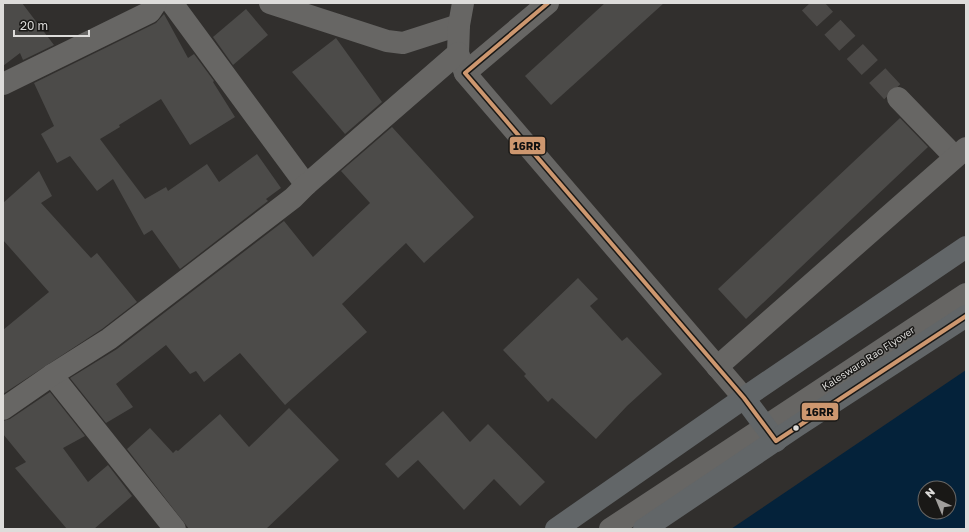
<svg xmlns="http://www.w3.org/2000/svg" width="969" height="532" font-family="'Golos Text',sans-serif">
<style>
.water{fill:#04223a;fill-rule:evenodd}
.building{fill:#4c4b49}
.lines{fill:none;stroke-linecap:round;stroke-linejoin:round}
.minor-tunnel{stroke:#4b4947;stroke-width:22;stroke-dasharray:22 11;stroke-linecap:butt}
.minor{stroke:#676664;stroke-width:22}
.major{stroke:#626668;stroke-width:22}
.bus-1-casing{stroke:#191816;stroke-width:7}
.bus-1{stroke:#cd976f;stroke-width:4}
.bus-dot{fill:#dddcda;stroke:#191816;stroke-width:1.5}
.labels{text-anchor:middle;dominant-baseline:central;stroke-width:3;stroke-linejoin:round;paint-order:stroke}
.street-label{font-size:10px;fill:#dddcda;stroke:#191816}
.line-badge{stroke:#191816;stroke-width:1.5}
.pale-badge-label{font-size:11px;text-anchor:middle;font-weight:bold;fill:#111}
</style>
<rect width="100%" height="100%" fill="#312f2d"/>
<!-- water -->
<path class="water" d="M966,370V529H731ZM925,488H949V512H925Z"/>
<!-- building -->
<g class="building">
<path d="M3,3H22L54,45L23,60L20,53L3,66Z"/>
<path d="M605,3H664L551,105L525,76Z"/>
<path d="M246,9L268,35L233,65L213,37Z"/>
<path d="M164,14L188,58L194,54L214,81L213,82L235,117L190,145L161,99L119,125L120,127L100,139L145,199L166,187L168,191L207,164L219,182L257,154L281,188L266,199L268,201L180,269L152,230L144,235L113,179L97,191L70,156L57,163L41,134L54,126L34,83L156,23Z"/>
<path d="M336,38L382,102L345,134L292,72Z"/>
<path d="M900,118L928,147L746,319L718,289Z"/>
<path d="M392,127L474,217L424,263L406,243L342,304L367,332L285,405L240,353L204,382L196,371L190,374L166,345L116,384L133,407L106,423L70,378L117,349L284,221L313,257L370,203L341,171Z"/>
<path d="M39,171L52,196L41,203L91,258L97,253L137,302L102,329L3,394V330L49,292L3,240V203Z"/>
<path d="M578,278L598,299L590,306L622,341L627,337L662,374L627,406L596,439L552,398L548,402L524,376L526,374L503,350Z"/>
<path d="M50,392L85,436L63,448L88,482L108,465L132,496L94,529H67L15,468L26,462L3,434V421L10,419Z"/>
<path d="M289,408L339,460L266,529H189L127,449L150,428L173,453L176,450L178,451L220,414L249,447Z"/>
<path d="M443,411L470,442L488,424L545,482L520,506L494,479L464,510L418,460L398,478L385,464Z"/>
</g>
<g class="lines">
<!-- minor-tunnel -->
<path class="minor-tunnel" d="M810,3L898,98"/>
<!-- minor -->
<g class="minor">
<path d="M172,3L306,185"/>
<path d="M270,3L387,41L403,43L459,25"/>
<path d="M463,3L459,25L458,53L465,73L744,398"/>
<path d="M465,73L548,3"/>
<path d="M3,84L150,12L156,3"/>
<path d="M898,98L955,157"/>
<path d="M717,367L966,148"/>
<path d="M52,375L175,529"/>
<path d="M3,409L52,375L109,339L293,198L306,185L458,53"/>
<path d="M610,529L966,294"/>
</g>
<!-- major -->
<g class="major">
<path d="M744,398L776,441"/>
<path d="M556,529L744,398L966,247"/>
<path d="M644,529L797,426L966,316"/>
</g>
<defs>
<path id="bus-1" d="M548,3L465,73L744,398L776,441L966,316"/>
</defs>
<!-- bus-1 casing -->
<use href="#bus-1" class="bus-1-casing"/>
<!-- bus-1 -->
<use href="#bus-1" class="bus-1"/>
</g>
<!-- markers -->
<circle class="bus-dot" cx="796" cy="428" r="3.5"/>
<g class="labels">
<!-- street labels -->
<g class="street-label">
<text transform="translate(868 358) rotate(-33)">Kaleswara Rao Flyover</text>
</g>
</g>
<g class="line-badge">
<rect x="509" y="136" width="37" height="19" rx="4" fill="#cd976f"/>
<rect x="801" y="402" width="38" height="19" rx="4" fill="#cd976f"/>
</g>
<g class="pale-badge-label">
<text x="527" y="150">16RR</text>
<text x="820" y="416">16RR</text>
</g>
<!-- border -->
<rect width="969" height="532" fill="none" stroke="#dddcda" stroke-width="8"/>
<!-- north arrow -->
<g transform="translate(937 500) rotate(316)"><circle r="19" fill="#191816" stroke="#676664"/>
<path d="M0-3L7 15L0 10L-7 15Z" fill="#a19f9d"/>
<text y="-6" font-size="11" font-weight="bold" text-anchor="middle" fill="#dddcda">N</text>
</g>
<!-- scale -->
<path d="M14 30v6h75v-6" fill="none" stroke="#dddcda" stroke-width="2"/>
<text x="20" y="30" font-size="12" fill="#dddcda" stroke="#191816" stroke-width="3" paint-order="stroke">20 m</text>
</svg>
